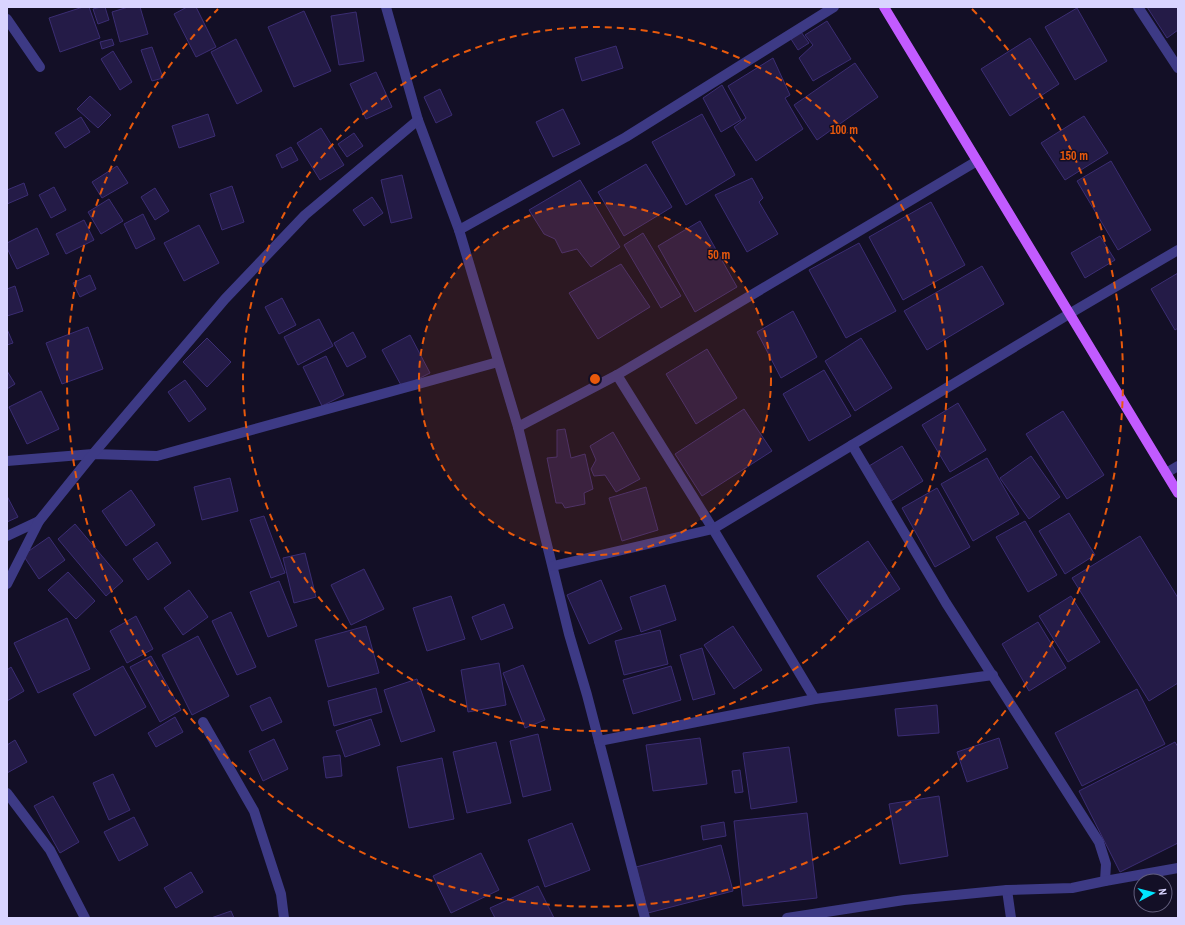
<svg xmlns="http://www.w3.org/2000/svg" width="1185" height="925" font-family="'Archivo Narrow',sans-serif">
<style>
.building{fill:#241b47;stroke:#3b2d73}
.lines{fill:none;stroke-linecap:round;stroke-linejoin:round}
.minor{stroke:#3d3a85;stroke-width:10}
.major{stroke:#c25bff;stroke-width:10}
.ring{fill:none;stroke:#e8590c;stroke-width:2;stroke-dasharray:7 5}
.centre{fill:#e8590c;stroke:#130f26;stroke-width:2}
.ring-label{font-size:12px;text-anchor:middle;font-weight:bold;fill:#e8590c;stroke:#130f26;stroke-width:3;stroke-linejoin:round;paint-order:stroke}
</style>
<rect width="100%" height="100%" fill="#130f26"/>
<!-- building -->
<g class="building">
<path d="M83,7H89L100,38L60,52L49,18Z"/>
<path d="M101,7H105L109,20L98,24L93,9Z"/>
<path d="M128,7H140L148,34L120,42L112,12Z"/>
<path d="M187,7H196L216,47L196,57L174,14Z"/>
<path d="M1147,7H1178V30L1167,38Z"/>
<path d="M1077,8L1107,61L1075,80L1045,27Z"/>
<path d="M304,11L331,71L294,87L268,27Z"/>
<path d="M356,12L364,61L339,65L331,16Z"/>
<path d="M827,21L851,59L813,81L799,58L813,45L805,35Z"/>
<path d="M801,32L809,43L798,50L791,39Z"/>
<path d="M1030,38L1059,84L1010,116L981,69Z"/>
<path d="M112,39L114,45L102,49L100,42Z"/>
<path d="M236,39L262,91L237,104L211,52Z"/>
<path d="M616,46L623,68L582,81L575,58Z"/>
<path d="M152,47L163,78L152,81L141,50Z"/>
<path d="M113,51L132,82L120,90L101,59Z"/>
<path d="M773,58L790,95L785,98L803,129L756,161L734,127L746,118L728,86Z"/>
<path d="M855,63L878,97L817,140L794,105Z"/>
<path d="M376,72L392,107L366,119L350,84Z"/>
<path d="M722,85L741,120L721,132L703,98Z"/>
<path d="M440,89L452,115L436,123L424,97Z"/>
<path d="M90,96L111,115L98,128L77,109Z"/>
<path d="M563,109L580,144L553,157L536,122Z"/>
<path d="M208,114L215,136L179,148L172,126Z"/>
<path d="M702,114L735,175L686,205L652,142Z"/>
<path d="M1084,116L1108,153L1065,180L1041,143Z"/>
<path d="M81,117L90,132L65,148L55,133Z"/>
<path d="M321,128L344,165L320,180L297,143Z"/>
<path d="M354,133L363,146L347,157L338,144Z"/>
<path d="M291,147L298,160L282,168L276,155Z"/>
<path d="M1111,161L1151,230L1118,250L1077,181Z"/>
<path d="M646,164L672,207L624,236L598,192Z"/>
<path d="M117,166L128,183L102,198L92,182Z"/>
<path d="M402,175L412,218L391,223L381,180Z"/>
<path d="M752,178L763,198L759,202L778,234L747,252L715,195Z"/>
<path d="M580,180L620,247L591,267L577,249L562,253L555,239L544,234L529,210Z"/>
<path d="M24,183L28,195L7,204V190Z"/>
<path d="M232,186L244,222L222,230L210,194Z"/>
<path d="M54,187L66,210L51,218L39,195Z"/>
<path d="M155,188L169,211L155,220L141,197Z"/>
<path d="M372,197L383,213L364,226L353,210Z"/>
<path d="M109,199L123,221L101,234L88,212Z"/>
<path d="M931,202L965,265L903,300L869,237Z"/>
<path d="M143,214L155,239L136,249L124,224Z"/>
<path d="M84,220L94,240L66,254L56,234Z"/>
<path d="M700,221L737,287L695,312L658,246Z"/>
<path d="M199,225L219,263L184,281L164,243Z"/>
<path d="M37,228L49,254L17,269L7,248V243Z"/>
<path d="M643,233L681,296L661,308L624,245Z"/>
<path d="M1100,236L1115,260L1085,278L1071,253Z"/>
<path d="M859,243L896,311L846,338L809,270Z"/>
<path d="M621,264L650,307L598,339L569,293Z"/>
<path d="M982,266L1004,304L927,350L904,311Z"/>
<path d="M1178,273V328L1175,330L1151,289Z"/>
<path d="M90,275L96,289L80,297L73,283Z"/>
<path d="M15,286L23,311L7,316V289Z"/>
<path d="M282,298L296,325L279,334L265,307Z"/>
<path d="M793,311L817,357L781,378L757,332Z"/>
<path d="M319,319L333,346L298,365L284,337Z"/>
<path d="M88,327L103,369L62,384L46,343Z"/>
<path d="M7,329L13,343L7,345Z"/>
<path d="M353,332L366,357L347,367L334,343Z"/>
<path d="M410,335L430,373L402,387L382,350Z"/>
<path d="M207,338L231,362L207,387L183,362Z"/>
<path d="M861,338L892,388L855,411L825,361Z"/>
<path d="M707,349L737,398L696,424L666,374Z"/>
<path d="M326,356L344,395L322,406L303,367Z"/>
<path d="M824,370L851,416L809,441L783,394Z"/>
<path d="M7,371L15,384L7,389Z"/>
<path d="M185,380L206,409L189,422L168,392Z"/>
<path d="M41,391L59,429L27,444L9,407Z"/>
<path d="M958,403L986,450L950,472L922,425Z"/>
<path d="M744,409L772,451L702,496L675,454Z"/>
<path d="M1063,411L1104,475L1067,499L1026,434Z"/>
<path d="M565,429L571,458L585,454L593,489L584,493L585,504L565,508L562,503H556L547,458L557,457V430Z"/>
<path d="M613,432L640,479L616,492L605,475L594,476L591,469L596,460L590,446Z"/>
<path d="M902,446L923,481L891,501L869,466Z"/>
<path d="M1031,456L1060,497L1029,519L1000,478Z"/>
<path d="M987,458L1019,514L973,541L941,484Z"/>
<path d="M230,478L238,511L202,520L194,487Z"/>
<path d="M646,487L658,530L622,541L609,498Z"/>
<path d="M937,488L970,547L935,567L902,508Z"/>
<path d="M131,490L155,525L126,546L102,511Z"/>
<path d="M7,496L18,517L7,522Z"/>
<path d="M1069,513L1095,555L1065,574L1039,531Z"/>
<path d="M264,516L285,573L271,578L250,520Z"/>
<path d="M1025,521L1057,575L1028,592L996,537Z"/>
<path d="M75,524L123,581L106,596L58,539Z"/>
<path d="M1140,536L1178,598V683L1149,701L1072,578Z"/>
<path d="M49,537L65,560L39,579L23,555Z"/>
<path d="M868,541L900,589L850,623L817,576Z"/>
<path d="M157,542L171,563L148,580L133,559Z"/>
<path d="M305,553L316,597L294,603L283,558Z"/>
<path d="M364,569L384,609L351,625L331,585Z"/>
<path d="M68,572L95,601L76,619L48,590Z"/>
<path d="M601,580L622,629L589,644L567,595Z"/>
<path d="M279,581L297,626L268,637L250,592Z"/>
<path d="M665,585L676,620L641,632L630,597Z"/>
<path d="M189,590L208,617L183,635L164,608Z"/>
<path d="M451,596L465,639L427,651L413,608Z"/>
<path d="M1071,596L1100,642L1068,662L1039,616Z"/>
<path d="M504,604L513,628L481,640L472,617Z"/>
<path d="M231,612L256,667L237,675L212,621Z"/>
<path d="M136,616L153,649L127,663L110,631Z"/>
<path d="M67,618L90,669L38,693L14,643Z"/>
<path d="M1038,622L1066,668L1029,691L1002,644Z"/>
<path d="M366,626L379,673L328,687L315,640Z"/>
<path d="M733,626L762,670L734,689L704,645Z"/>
<path d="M660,630L668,664L624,675L615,641Z"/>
<path d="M198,636L229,696L192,715L162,655Z"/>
<path d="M702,648L715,694L693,700L680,655Z"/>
<path d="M151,656L181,710L160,722L130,667Z"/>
<path d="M499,663L506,705L468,712L461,670Z"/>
<path d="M523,665L545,720L525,728L503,673Z"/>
<path d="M123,666L146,707L95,736L73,694Z"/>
<path d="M671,666L681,700L633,714L623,680Z"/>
<path d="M11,667L24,691L7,701V670Z"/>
<path d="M417,679L435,731L401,742L384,690Z"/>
<path d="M376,688L382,712L334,726L328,701Z"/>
<path d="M1137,689L1165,744L1082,786L1055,733Z"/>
<path d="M270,697L282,722L262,731L250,706Z"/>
<path d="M937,705L939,733L898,736L895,709Z"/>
<path d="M175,717L183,732L156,747L148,733Z"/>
<path d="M371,719L380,745L345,757L336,731Z"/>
<path d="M538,734L551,790L523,797L510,741Z"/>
<path d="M700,738L707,784L653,791L646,745Z"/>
<path d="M999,738L1008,768L967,782L957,752Z"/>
<path d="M274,739L288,769L263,781L249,751Z"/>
<path d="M15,740L27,762L7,773V745Z"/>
<path d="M496,742L511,803L467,813L453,752Z"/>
<path d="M1175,742L1178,747V843L1120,872L1079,791Z"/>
<path d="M789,747L797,802L751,809L743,753Z"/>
<path d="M340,755L342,776L326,778L323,757Z"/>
<path d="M442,758L454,819L409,828L397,767Z"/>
<path d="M740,770L743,792L735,793L732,771Z"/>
<path d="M113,774L130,810L109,820L93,783Z"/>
<path d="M53,796L79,842L60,853L34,806Z"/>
<path d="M939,796L948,856L900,864L889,804Z"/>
<path d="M807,813L817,898L743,906L734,821Z"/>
<path d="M134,817L148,845L119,861L104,832Z"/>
<path d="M724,822L726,836L703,840L701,826Z"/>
<path d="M572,823L590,870L545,887L528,840Z"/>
<path d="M721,845L733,891L648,913L636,867Z"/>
<path d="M481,853L499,890L451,913L433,876Z"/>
<path d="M191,872L203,892L176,908L164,888Z"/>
<path d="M538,886L554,918H495L490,908Z"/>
<path d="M231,911L234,918H211Z"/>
</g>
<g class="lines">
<!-- minor -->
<g class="minor">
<path d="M386,7L418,120L459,230L518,427L569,634L587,695L645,918"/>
<path d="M1138,7L1178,68"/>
<path d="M7,19L40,67"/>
<path d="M459,230L626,137L834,7"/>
<path d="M617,375L713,529L815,699"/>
<path d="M518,427L617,375L977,161"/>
<path d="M852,445L946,603L1099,842L1106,864L1105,881"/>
<path d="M7,461L93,454L157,456L498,362"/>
<path d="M1166,473L1178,466"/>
<path d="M7,536L39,521"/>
<path d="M553,566L713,529L1069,314L1178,250"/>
<path d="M7,584L39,521L93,454L225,299L305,215L418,120"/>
<path d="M203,722L254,811L281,894L284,918"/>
<path d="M599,741L815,699L993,675"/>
<path d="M7,793L50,850L85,918"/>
<path d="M1007,890L1011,918"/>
<path d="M787,918L904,900L1007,890L1072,888L1105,881L1178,868"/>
</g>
<!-- major -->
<path class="major" d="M884,7L1178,493"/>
</g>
<!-- distance rings -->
<circle cx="595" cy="379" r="176" fill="#e8590c" fill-opacity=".12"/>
<g class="ring">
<circle cx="595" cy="379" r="176"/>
<circle cx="595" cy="379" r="352"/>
<path d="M972 9A528 528 0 1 1 218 9"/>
</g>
<circle cx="595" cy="379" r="6" class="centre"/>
<g class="ring-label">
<text x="844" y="134">100 m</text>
<text x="1074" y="160">150 m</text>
<text x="719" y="259">50 m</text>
</g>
<!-- border -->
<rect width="1185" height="925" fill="none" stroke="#d9d4ff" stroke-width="16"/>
<!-- north arrow -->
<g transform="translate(1153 893) rotate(83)"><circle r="19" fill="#130f26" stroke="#625e7d"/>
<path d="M0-3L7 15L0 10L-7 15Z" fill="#00e5ff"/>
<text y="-6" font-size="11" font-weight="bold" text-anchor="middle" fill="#d9d4ff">N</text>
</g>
</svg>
